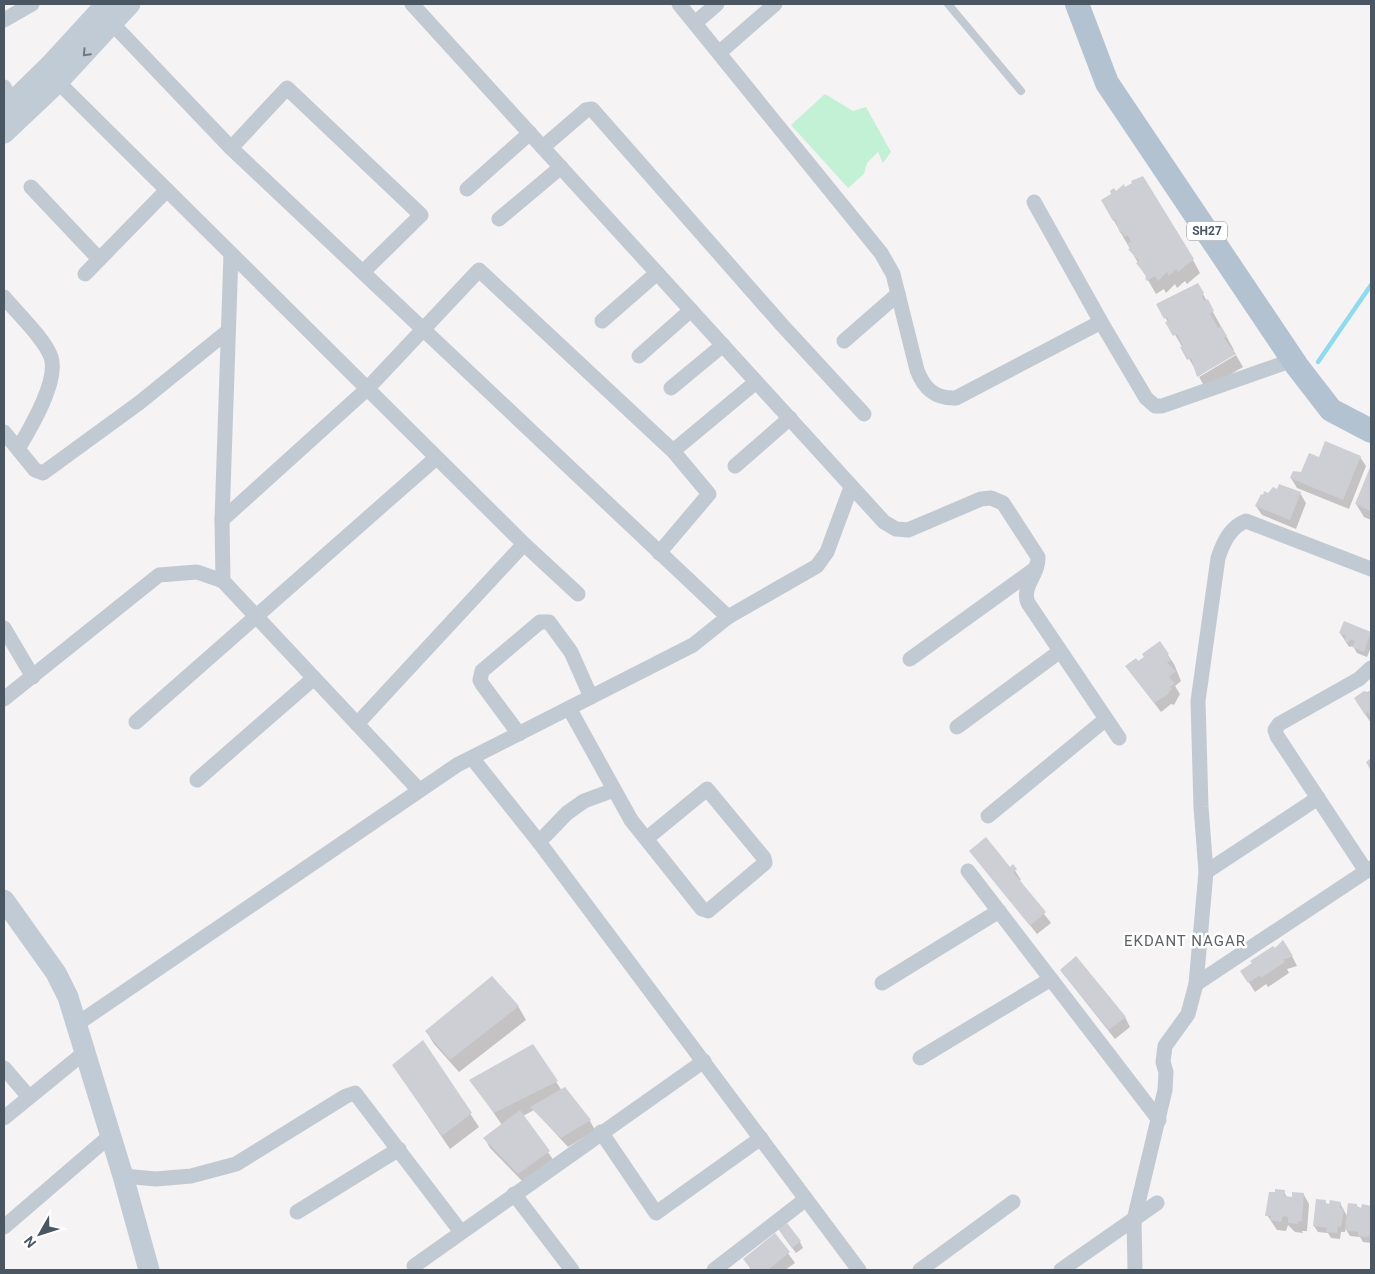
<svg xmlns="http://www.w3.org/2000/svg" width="1375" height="1274" font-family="Roboto,sans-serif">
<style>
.green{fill:#c3f1d5}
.shadow{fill:#0003}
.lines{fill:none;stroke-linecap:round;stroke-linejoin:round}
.stream{stroke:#90daee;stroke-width:4.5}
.building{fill:#cdcfd5}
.lane{stroke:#c1cad2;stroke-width:8}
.street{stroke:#c1cad2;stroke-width:15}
.secondary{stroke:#c1cbd6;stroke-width:21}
.primary{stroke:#b3c2d1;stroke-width:24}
.oneway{stroke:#6e7984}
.labels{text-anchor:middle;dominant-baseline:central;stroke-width:5;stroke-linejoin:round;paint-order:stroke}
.shield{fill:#fff;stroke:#808990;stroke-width:1}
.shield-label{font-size:12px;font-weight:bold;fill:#4a5661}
.neighbourhood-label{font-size:15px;letter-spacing:1px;fill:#5f6368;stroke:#fff}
</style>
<rect width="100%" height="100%" fill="#f5f3f3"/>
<!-- green -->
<path class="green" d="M825,94L853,111L866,107L891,152L883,163L878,152L867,163L864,174L848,188L791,125Z"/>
<!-- shadow -->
<g class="shadow">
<path d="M1102,200L1193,260L1200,273L1187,284L1185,281L1177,288L1175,284L1166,293L1164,289L1156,294Z"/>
<path d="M1198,285L1234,350L1199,376L1158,305Z"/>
<path d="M1236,355L1243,367L1206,389L1199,377Z"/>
<path d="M1360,457L1366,466L1349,509L1297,488L1291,478L1302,474L1319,459Z"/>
<path d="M1371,468V520L1364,517L1356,504Z"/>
<path d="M1300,493L1306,503L1296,529L1262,515L1256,506L1268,495Z"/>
<path d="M1344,623L1371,633V647L1367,657L1357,653L1353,646L1349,647L1344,639L1340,633Z"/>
<path d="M1160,643L1174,664L1181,681L1175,686L1180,694L1174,705L1171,704L1161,712L1127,667L1138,663Z"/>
<path d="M1371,691V723L1361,708L1367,694Z"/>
<path d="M971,851L1010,868L1012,866L1021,880L1019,881L1051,923L1037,934Z"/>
<path d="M1292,956L1297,966L1287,969L1289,973L1268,987L1266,984L1255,992L1242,972Z"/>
<path d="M1061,971L1125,1017L1130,1027L1115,1039Z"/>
<path d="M518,1006L526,1020L459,1072L434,1044L426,1031Z"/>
<path d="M423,1042L479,1127L450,1149L393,1065Z"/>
<path d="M533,1046L562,1091L590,1121L595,1130L568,1147L534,1110L523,1116L554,1161L524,1183L490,1148L485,1139L502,1125L471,1080Z"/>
<path d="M1284,1191L1287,1198L1304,1195L1309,1204L1307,1231H1302L1303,1233L1295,1232L1288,1225L1286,1231L1277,1230L1267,1215Z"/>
<path d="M1325,1201L1327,1205L1340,1203L1348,1218L1357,1206L1362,1209L1363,1206L1371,1207V1243L1363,1242L1360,1237L1350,1236L1345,1228V1232H1341L1340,1239L1331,1238L1328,1233L1318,1232L1314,1226Z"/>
<path d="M775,1235L795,1263L785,1270H751L745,1259Z"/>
<path d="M783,1236L800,1242L803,1248L796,1253Z"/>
</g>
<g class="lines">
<!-- stream -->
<path class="stream" d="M1318,362L1371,285"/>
</g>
<!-- building -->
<g class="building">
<path d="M1143,176L1194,259L1178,272L1176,269L1169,276L1167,272L1158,281L1155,276L1147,281L1145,278L1147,277L1136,263L1139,261L1128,249L1131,248L1127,244L1131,241L1127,235L1125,237L1122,232L1120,233L1115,219L1113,221L1101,200L1111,194L1110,191L1114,188L1116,191L1124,184L1125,187L1132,183L1131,181Z"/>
<path d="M1198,283L1204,293L1202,296L1204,301L1208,299L1214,311L1210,314L1218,328L1221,326L1227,336L1224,338L1236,354L1197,377L1191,358L1187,360L1180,347L1183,346L1177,334L1173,336L1165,322L1169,321L1167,317L1164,319L1156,304Z"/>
<path d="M1325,441L1361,456L1343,500L1290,478L1293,471L1301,472L1309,453L1319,457Z"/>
<path d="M1371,465V511L1355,504Z"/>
<path d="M1279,484L1301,492L1290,520L1255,506L1261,494L1263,495L1264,491L1268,493L1273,487L1277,489Z"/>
<path d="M1344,621L1371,632L1364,652L1352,647L1355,641L1350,639L1349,643L1344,640L1346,636L1339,633Z"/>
<path d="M1160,641L1169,654L1167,655L1171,660L1167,663L1176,671L1169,677L1175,683L1170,687L1172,689L1168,693L1169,694L1154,703L1125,666L1136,658L1138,661L1144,657L1142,654Z"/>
<path d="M1371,690V718L1368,712L1365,715L1354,698L1364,691L1367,692Z"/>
<path d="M1371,758V771L1366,762Z"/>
<path d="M986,837L1010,867L1013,864L1017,869L1013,872L1046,912L1030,926L969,851Z"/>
<path d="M1283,940L1293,956L1283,959L1285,962L1261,978L1260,975L1248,983L1240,971L1252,963L1250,961L1273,946L1275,948Z"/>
<path d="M1076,956L1126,1017L1109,1030L1060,970Z"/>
<path d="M492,976L519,1006L450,1060L425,1031Z"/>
<path d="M423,1040L472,1113L442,1136L392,1065Z"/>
<path d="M533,1044L558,1081L494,1113L469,1080Z"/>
<path d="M565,1087L591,1120L561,1138L530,1107Z"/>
<path d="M520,1110L550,1151L518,1174L483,1138Z"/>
<path d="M1275,1189L1285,1190L1284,1196L1292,1197V1192L1304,1193L1302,1221L1298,1222V1224L1288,1223V1217L1283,1216L1281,1222L1270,1220L1271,1216H1265L1269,1192H1275Z"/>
<path d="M1316,1199L1326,1200L1325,1203L1329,1204L1330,1200L1341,1202L1340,1208L1344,1209L1341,1227L1338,1226L1337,1233L1326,1232L1327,1228L1313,1226Z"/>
<path d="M1348,1203L1357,1204V1207L1361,1208L1362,1204L1371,1206V1230L1369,1237L1358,1236V1232L1345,1230Z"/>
<path d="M787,1223L801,1241L792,1248L778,1229Z"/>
<path d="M775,1233L790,1252L768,1270H752L743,1259Z"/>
</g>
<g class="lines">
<!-- lane -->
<path class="lane" d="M948,4L1021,91"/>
<!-- street -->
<g class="street">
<path d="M412,4L884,522L896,529L908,530L981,499L991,498L1003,503L1038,557C1039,574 1021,587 1028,603L1119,738"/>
<path d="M679,4L881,253L893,274L917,370C924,389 935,399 956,398L1101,322L1146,398L1155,406H1162L1293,360"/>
<path d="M106,17L231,148L728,617"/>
<path d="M4,20L32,4"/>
<path d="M695,23L717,4"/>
<path d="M720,52L775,4"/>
<path d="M58,82L524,544L578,594"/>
<path d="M4,87L12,102"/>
<path d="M543,147L586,110L592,109L782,325L864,414"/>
<path d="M231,148L287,88L421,215L363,272"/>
<path d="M31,187L99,259"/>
<path d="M467,189L530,133"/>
<path d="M1034,202L1101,322"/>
<path d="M499,219L561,167"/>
<path d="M231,254L222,520L367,389L479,270L673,451L709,494L659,553"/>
<path d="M85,274L167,190"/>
<path d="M4,297C17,313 44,338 51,357C59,381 30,429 18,449"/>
<path d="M602,321L657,273"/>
<path d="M844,341L898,294"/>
<path d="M639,356L691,310"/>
<path d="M671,388L723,345"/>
<path d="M4,432L35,470L43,473L139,403L228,331"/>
<path d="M673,451L756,382"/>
<path d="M735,466L790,418"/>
<path d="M222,520L223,581L419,790"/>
<path d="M4,628L33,677"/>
<path d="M910,659L1036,568"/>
<path d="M4,699L159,575L197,572L223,581"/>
<path d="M569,708L631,820L702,909L708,911L765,863L764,858L707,789L646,839"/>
<path d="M136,722L436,458"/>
<path d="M357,724L524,544"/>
<path d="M957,727L1059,652"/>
<path d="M519,734L482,684L480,680L482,671L540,622H549L571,652L591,697"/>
<path d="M472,758L539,842L859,1270"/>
<path d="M197,780L314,678"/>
<path d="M988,816L1106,719"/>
<path d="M539,842L567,813L584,801L614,790"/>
<path d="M968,871L1159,1120"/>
<path d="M1366,871L1277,736L1275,730L1279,724L1359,679L1371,668"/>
<path d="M1206,872L1318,798"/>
<path d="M882,983L999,911"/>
<path d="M1196,984L1371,868"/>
<path d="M77,1024L457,765L693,645L728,617L817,566L827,552L851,487"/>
<path d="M920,1058L1051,979"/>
<path d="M4,1068L29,1097"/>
<path d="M4,1118L85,1052"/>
<path d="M601,1132L656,1213L761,1138"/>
<path d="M123,1176L156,1179L191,1176L236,1164L346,1096L355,1093L461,1232"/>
<path d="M514,1194L572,1270"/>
<path d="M297,1212L399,1149"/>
<path d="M4,1227L111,1135"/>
<path d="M414,1266L704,1061"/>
<path d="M714,1270L806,1199"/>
<path d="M920,1270L1013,1202"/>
<path d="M1061,1270L1157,1203"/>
<path d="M1135,1270L1134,1220L1165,1090L1166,1072L1163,1062L1165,1046L1188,1014L1196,984L1206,872L1201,807L1198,701L1218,558C1223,543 1230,527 1246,521L1371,569"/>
</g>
<!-- secondary -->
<g class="secondary">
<path d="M4,110L50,65L106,4"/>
<path d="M4,133L58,82L130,4"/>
<path d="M4,900L56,973L68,997L123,1176L149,1270"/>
</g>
<!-- primary -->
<path class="primary" d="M1077,4L1107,83L1297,366L1331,410L1371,431"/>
</g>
<!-- one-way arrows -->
<defs><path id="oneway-chevron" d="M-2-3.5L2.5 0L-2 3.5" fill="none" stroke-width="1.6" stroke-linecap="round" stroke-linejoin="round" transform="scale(1.25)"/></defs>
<use class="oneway" href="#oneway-chevron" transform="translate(86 53) rotate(133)"/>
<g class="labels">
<!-- shield labels -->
<rect class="shield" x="1187" y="221.5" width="40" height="19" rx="4"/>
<g class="shield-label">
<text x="1207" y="231">SH27</text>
</g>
<!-- neighbourhood labels -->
<g class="neighbourhood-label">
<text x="1185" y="941">EKDANT NAGAR</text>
</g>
</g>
<!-- border -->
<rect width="1375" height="1274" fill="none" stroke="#4a5661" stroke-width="10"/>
<!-- north arrow -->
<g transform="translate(40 1234) rotate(231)" stroke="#ffffff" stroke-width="4" paint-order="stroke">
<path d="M0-4L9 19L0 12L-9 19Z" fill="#4a5661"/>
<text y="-8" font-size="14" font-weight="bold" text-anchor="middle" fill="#4a5661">N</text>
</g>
</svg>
